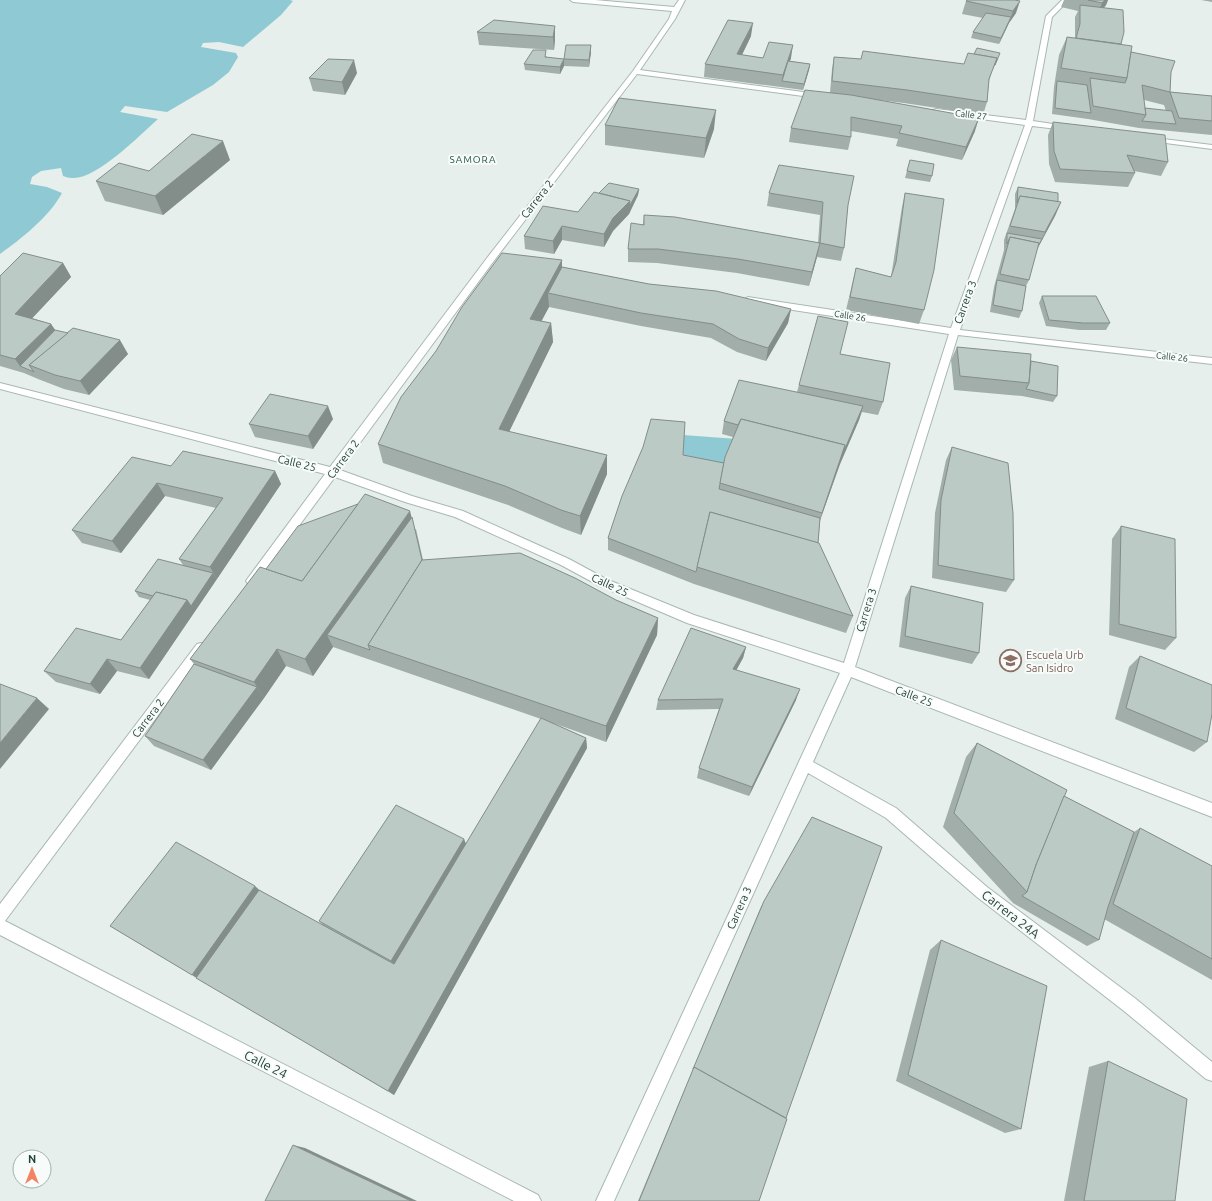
<svg xmlns="http://www.w3.org/2000/svg" width="1212" height="1201" font-family="Ubuntu,sans-serif">
<style>
.water{fill:#8ec9d4}
.lines{fill:none;stroke-linecap:round;stroke-linejoin:round}
.minor-casing{stroke:#a8b8b2;stroke-width:2}
.minor{fill:#fff;fill-rule:evenodd}
.wall{fill:#a1aea9}
.shaded-wall{fill:#838d89}
.building{fill:#bbcac4;stroke:#838d89}
.labels{text-anchor:middle;dominant-baseline:central;stroke-width:4;stroke-linejoin:round;paint-order:stroke}
.far-street-label{font-size:9px;fill:#24423a;stroke:#f7fbf9}
.far-neighbourhood-label{font-size:10px;letter-spacing:1px;fill:#1f5548;stroke:#f7fbf9}
.street-label{font-size:11px;fill:#24423a;stroke:#f7fbf9}
.education-label{font-size:11px;fill:#785e54;stroke:#f7fbf9;text-anchor:start}
.near-street-label{font-size:13px;fill:#24423a;stroke:#f7fbf9}
</style>
<rect width="100%" height="100%" fill="#e6efeb"/>
<!-- water -->
<g class="water">
<path d="M0,0H290L293,1L281,15L243,47L219,42L203,43L201,47L236,53L238,57L229,72L213,85L167,112L125,106L120,112L158,119C140,135 96,180 72,178C69,178 66,177 63,176L61,168L41,171L32,177L30,184L47,187L62,193C50,216 21,239 0,254Z"/>
<path d="M683,435L737,439L722,476L681,470Z"/>
</g>
<g class="lines">
<defs>
<g id="minor">
<path d="M570,0H595L674,7L679,0H685L675,19L640,70L818,94L822,96L818,98L637,74L493,262L340,470L412,496L463,511L569,559L606,579L694,615L844,663L949,334L748,303L743,300L748,297L951,328L1025,125L936,113L932,111L936,109L1026,120L1046,16L1062,0H1069L1052,17L1033,121L1066,126L1070,128L1066,130L1032,126L960,330L1212,358V364L958,335L855,667L1212,803V817L851,677L813,762L896,808L987,887L1136,999L1212,1062V1081L1206,1079L1124,1011L977,897L886,818L808,773L614,1201H596L840,673L687,623L598,585L561,565L455,517L405,502L335,477L256,584L252,586L248,584L246,581L248,578L325,474L0,389V383L330,467L487,258L633,71L669,19L672,11L573,2Z"/>
<path d="M1147,137L1212,145V149L1150,141H1147Z"/>
<path d="M201,643L205,644L207,648L205,652L5,921L538,1195L541,1201H514L0,935V904L197,644Z"/>
</g>
</defs>
<!-- minor casing -->
<use href="#minor" class="minor-casing"/>
<!-- minor -->
<use href="#minor" class="minor"/>
</g>
<!-- wall -->
<g class="wall">
<path d="M1017,0L1016,13L1009,23L999,44L971,38L973,32L983,18L962,14L966,1Z"/>
<path d="M1064,0H1108L1106,5L1104,8L1121,44L1131,52L1171,72L1170,92L1164,105L1144,100L1145,108L1166,111L1164,105L1170,92L1212,96V135L1139,128L1088,119L1052,114L1054,87L1059,55L1067,37L1075,38V17L1078,11L1061,7Z"/>
<path d="M1201,0H1212V2Z"/>
<path d="M555,26V39L554,50L479,45L477,32Z"/>
<path d="M751,36L742,55L763,58H791L790,61L810,64L809,70L803,90L704,77L705,64Z"/>
<path d="M591,52L589,67L564,66V59Z"/>
<path d="M547,56L546,58L564,59V66L560,74L525,70L524,64Z"/>
<path d="M834,57L861,59L964,64L998,59L992,71L989,81L987,102L983,115L904,103L879,100L975,131L962,160L896,146L898,139L851,131V137L848,150L789,142L791,128L830,93L832,69Z"/>
<path d="M357,73L345,95L313,91L309,78Z"/>
<path d="M1053,122L1168,162L1161,176L1134,171L1135,173L1128,187L1055,182L1049,164L1048,135Z"/>
<path d="M605,125L714,129L704,158L605,145Z"/>
<path d="M230,160L163,215L105,201L96,181L149,171Z"/>
<path d="M910,160L932,176L930,182L905,178Z"/>
<path d="M1018,187L1058,202H1061L1055,216L1037,249L1029,280L1026,286L1022,311L1019,318L990,312L994,287L1004,250V240L1015,209V194Z"/>
<path d="M639,189L638,195L629,214L613,231L604,247L562,240L554,254L525,249L524,236L578,212L599,193Z"/>
<path d="M769,193L848,205L844,248L841,261L817,257L809,286L737,273L657,263L628,262V249L643,224L644,215L818,243L820,215L767,206Z"/>
<path d="M905,193L924,310L919,324L846,310L856,268L891,277L902,207Z"/>
<path d="M562,260V267L649,284L791,309L788,323L766,361L737,352L711,338L641,326L549,307L541,321L551,323L553,342L509,432L607,455V474L581,535L562,528L508,505L383,463L378,444Z"/>
<path d="M63,263L71,277L32,318L51,324L55,330L128,354L89,395L64,389L38,379L24,373L0,366V276Z"/>
<path d="M1042,296L1110,323L1106,330H1079L1046,326L1039,303Z"/>
<path d="M957,347L1031,361L1057,396L1053,402L1022,396L954,390L951,360Z"/>
<path d="M840,354L883,402L878,415L862,412L859,420L840,464L820,521L818,543L853,616L846,633L694,584L608,550V538L683,455L724,463L733,437L722,434L724,421L797,392L799,385Z"/>
<path d="M333,419L313,449L255,437L249,424Z"/>
<path d="M952,447L1014,580L1006,592L932,578L935,513L946,460Z"/>
<path d="M171,466L275,471L281,484L149,679L117,671L100,694L56,682L44,671L121,640L150,600L139,597L135,591L183,565L179,559L216,508L165,496L121,553L82,543L72,530Z"/>
<path d="M1121,526L1176,638L1165,650L1109,635L1112,539Z"/>
<path d="M416,529L423,560L616,600L658,618L657,635L606,742L553,723L586,738L587,748L394,1095L110,926L259,890L323,925L319,921L464,839L466,844L541,719L333,647L313,676L286,666L264,698L211,770L154,746L145,736L194,664L190,659L266,569Z"/>
<path d="M911,586L979,653L972,664L899,647L905,598Z"/>
<path d="M746,647L743,658L736,670L796,700L749,796L697,778L699,768L719,709L656,710L658,700Z"/>
<path d="M1140,656L1207,742L1194,752L1115,719L1129,667Z"/>
<path d="M977,743L1064,796L1134,832L1140,828L1212,866V980L1104,919L1099,940L1087,946L1013,903L943,827L966,757Z"/>
<path d="M764,901L759,1201H638L760,909Z"/>
<path d="M941,940L1021,1129L1005,1133L896,1081L930,950Z"/>
<path d="M1108,1061L1175,1201H1064L1089,1067Z"/>
</g>
<!-- shaded-wall -->
<g class="shaded-wall">
<path d="M1105,0H1108L1106,5L1097,16L1102,3Z"/>
<path d="M1020,1L1016,13L1009,23L1013,11Z"/>
<path d="M1011,17L1009,23L999,44L1001,38Z"/>
<path d="M753,23L751,36L736,67L737,54Z"/>
<path d="M555,26V39L554,50L553,37Z"/>
<path d="M591,45V52L589,67V60Z"/>
<path d="M793,45L791,58L783,81H782L781,88L783,75Z"/>
<path d="M564,59V66L560,74V67Z"/>
<path d="M354,60L357,73L345,95L342,82Z"/>
<path d="M810,64L809,70L803,90L804,84Z"/>
<path d="M716,110L714,129L704,158L706,138Z"/>
<path d="M979,118L975,131L962,160L966,147Z"/>
<path d="M223,141L230,160L163,215L155,196Z"/>
<path d="M639,189L638,195L629,214L613,231L604,247V234L613,218Z"/>
<path d="M1061,202L1055,216L1033,257L1036,250Z"/>
<path d="M562,226V240L554,254L553,241Z"/>
<path d="M820,243L817,257L809,286L812,272Z"/>
<path d="M562,260V280L548,293L549,307L532,339L530,319Z"/>
<path d="M63,263L71,277L24,327L15,314Z"/>
<path d="M791,309L788,323L766,361L768,348Z"/>
<path d="M551,323L553,342L501,448L499,429Z"/>
<path d="M51,324L60,337L20,366L15,359Z"/>
<path d="M120,340L128,354L89,395L80,381Z"/>
<path d="M328,406L333,419L313,449L308,436Z"/>
<path d="M863,406L859,420L840,464L816,531L822,513L845,445Z"/>
<path d="M607,455V474L581,535L580,516Z"/>
<path d="M275,471L281,484L217,579L210,567Z"/>
<path d="M157,483L165,496L121,553L112,541Z"/>
<path d="M410,511L427,578L424,565L327,635L333,647L313,676L305,659Z"/>
<path d="M213,573L217,579L149,679L140,668L187,600Z"/>
<path d="M658,618L657,635L606,742V726Z"/>
<path d="M746,647L743,658L731,680L733,669Z"/>
<path d="M277,649L286,666L264,698L254,682Z"/>
<path d="M107,659L117,671L100,694L90,684Z"/>
<path d="M257,687L264,698L211,770L203,760Z"/>
<path d="M800,689L796,700L749,796L752,787Z"/>
<path d="M37,698L49,709L0,769V743Z"/>
<path d="M586,738L587,748L394,1095L388,1091Z"/>
<path d="M464,839L469,852L399,970L391,961Z"/>
<path d="M255,886L267,897L206,984L192,975Z"/>
<path d="M293,1145L305,1148L417,1201H411Z"/>
</g>
<!-- building -->
<g class="building">
<path d="M967,0H1015L1020,1L1013,11L966,1Z"/>
<path d="M1088,0H1105L1102,3Z"/>
<path d="M1080,5L1123,10L1124,32L1121,44L1076,38L1080,24Z"/>
<path d="M986,13L1011,17L1001,38L973,32Z"/>
<path d="M494,20L555,26L553,37L477,32Z"/>
<path d="M728,20L753,23L737,54L763,58L769,42L793,45L783,75L705,64Z"/>
<path d="M1067,37L1132,46L1127,78L1061,68Z"/>
<path d="M566,45H591L589,60L564,59Z"/>
<path d="M977,48L1000,53L995,65L997,58L974,54Z"/>
<path d="M533,50H546L545,57L564,59L560,67L524,64Z"/>
<path d="M863,51L964,64L968,53L997,58L989,79L987,102L907,90L832,81L834,57L861,59Z"/>
<path d="M1131,52L1175,61L1171,72L1170,92L1142,85L1146,115L1093,106L1090,78L1125,83L1127,78Z"/>
<path d="M328,59L354,60L342,82L309,78Z"/>
<path d="M788,61L810,64L804,84L782,81Z"/>
<path d="M1057,81L1087,85L1091,113L1055,108Z"/>
<path d="M805,90L851,95L979,118L966,147L899,133L902,126L851,117V137L791,128Z"/>
<path d="M1170,92L1212,96V121L1179,118Z"/>
<path d="M619,98L716,110L706,138L605,125Z"/>
<path d="M1145,108L1172,111L1176,124L1142,121L1146,115Z"/>
<path d="M1053,122L1165,135L1168,162L1127,155L1135,173L1060,169L1054,151Z"/>
<path d="M192,134L223,141L155,196L96,181L119,163L149,171Z"/>
<path d="M910,160L934,164L932,176L907,171Z"/>
<path d="M779,165L854,176L848,205L844,248L820,243L823,202L769,193Z"/>
<path d="M609,183L639,189L629,207L630,201L599,193Z"/>
<path d="M1018,187L1058,193V202L1020,196L1017,203Z"/>
<path d="M594,192L630,201L613,218L604,234L562,226L553,241L524,236L543,206L578,212Z"/>
<path d="M905,193L944,199L934,270L924,310L850,297L856,268L891,277L896,262Z"/>
<path d="M1020,196L1061,202L1045,232L1010,226Z"/>
<path d="M644,215L675,217L820,243L812,272L738,259L658,249H628L631,223L644,225Z"/>
<path d="M1007,233L1042,239L1038,246L1039,243L1010,237L1007,244Z"/>
<path d="M1010,237L1039,243L1029,280L1000,274Z"/>
<path d="M23,253L63,263L15,314L51,324L15,359L0,355V276Z"/>
<path d="M502,253L562,260L530,319L551,323L499,429L607,455L580,516L561,510L505,486L378,444L401,397L436,351L462,307Z"/>
<path d="M562,267L649,284L716,291L791,309L768,348L739,339L713,324L641,313L548,293Z"/>
<path d="M997,280L1026,286L1022,311L993,305Z"/>
<path d="M1042,296H1096L1110,323H1083L1049,320Z"/>
<path d="M818,316L848,322L840,354L890,363L883,402L799,385Z"/>
<path d="M73,328L120,340L80,381L55,375L29,365Z"/>
<path d="M55,330L68,333L29,365L34,372L20,366Z"/>
<path d="M957,347L1031,354L1029,383L960,376Z"/>
<path d="M1031,361L1058,366L1057,396L1026,389L1029,383Z"/>
<path d="M739,380L863,406L844,451L845,445L741,419L738,425L724,421Z"/>
<path d="M270,394L328,406L308,436L249,424Z"/>
<path d="M651,419L685,422L683,455L724,463L719,489L820,518L818,543L710,512L696,572L608,538L622,496L643,447Z"/>
<path d="M741,419L845,445L822,513L720,483L725,457Z"/>
<path d="M952,447L1008,463L1013,513L1014,580L938,565L941,500Z"/>
<path d="M183,451L275,471L210,567L179,559L223,498L157,483L112,541L72,530L132,457L171,466Z"/>
<path d="M365,494L410,511L305,659L277,649L254,682L190,659L260,567L302,581Z"/>
<path d="M358,504L302,581L266,569L298,526Z"/>
<path d="M710,512L819,543L853,616L697,567Z"/>
<path d="M412,517L422,560L368,645L370,650L327,635Z"/>
<path d="M1121,526L1175,539L1176,638L1119,624Z"/>
<path d="M520,553L575,578L616,600L658,618L606,726L368,645L422,560Z"/>
<path d="M158,559L213,573L191,606L187,600L156,592L153,596L135,591Z"/>
<path d="M911,586L983,603L979,653L905,636Z"/>
<path d="M156,592L187,600L140,668L107,659L90,684L44,671L76,628L121,640Z"/>
<path d="M691,628L746,647L733,669L800,689L752,787L699,768L723,699L658,700Z"/>
<path d="M1140,656L1212,685V714L1207,742L1126,708Z"/>
<path d="M194,664L257,687L203,760L145,736Z"/>
<path d="M0,684L37,698L0,743Z"/>
<path d="M541,718L586,738L388,1091L196,978L259,890L394,964Z"/>
<path d="M977,743L1067,790L1036,865L1027,892L954,813Z"/>
<path d="M1064,796L1134,832L1108,907L1099,940L1022,896L1027,892L1036,865Z"/>
<path d="M396,805L464,839L391,961L319,921Z"/>
<path d="M812,817L882,847L786,1118L694,1067L693,1069L764,901Z"/>
<path d="M1140,828L1212,866V959L1113,904Z"/>
<path d="M176,842L255,886L192,975L110,926Z"/>
<path d="M941,940L1047,986L1021,1129L908,1075Z"/>
<path d="M1108,1061L1187,1099L1175,1201H1084Z"/>
<path d="M694,1067L787,1119L759,1201H639Z"/>
<path d="M293,1145L411,1201H265Z"/>
</g>
<!-- icons -->
<defs>
<symbol id="school-ring" viewBox="-11 -11 22 22"><circle r="9.5" fill="#f7fbf9" stroke="#8d6e63" stroke-width="1.5"/><path d="M0-5L7-2L0 1L-7-2ZM-4 1L0 2.5L4 1V4Q0 6-4 4Z" fill="#8d6e63"/></symbol>
</defs>
<g fill-rule="evenodd">
<use href="#school-ring" x="998" y="648" width="25" height="25"/>
</g>
<g class="labels">
<!-- far-street labels -->
<g class="far-street-label">
<text transform="translate(971 115) rotate(7)">Calle 27</text>
<text transform="translate(850 316) rotate(9)">Calle 26</text>
<text transform="translate(1172 357) rotate(6)">Calle 26</text>
</g>
<!-- far-neighbourhood labels -->
<g class="far-neighbourhood-label">
<text x="473" y="159">SAMORA</text>
</g>
<!-- street labels -->
<g class="street-label">
<text transform="translate(537 199) rotate(-52)">Carrera 2</text>
<text transform="translate(965 302) rotate(-70)">Carrera 3</text>
<text transform="translate(343 459) rotate(-53)">Carrera 2</text>
<text transform="translate(297 463) rotate(14)">Calle 25</text>
<text transform="translate(610 585) rotate(25)">Calle 25</text>
<text transform="translate(866 610) rotate(-73)">Carrera 3</text>
<text transform="translate(914 696) rotate(21)">Calle 25</text>
<text transform="translate(148 718) rotate(-53)">Carrera 2</text>
<text transform="translate(739 908) rotate(-66)">Carrera 3</text>
</g>
<!-- education labels -->
<g class="education-label">
<text x="1026" y="655">Escuela Urb<tspan x="1026" dy="13">San Isidro</tspan></text>
</g>
<!-- near-street labels -->
<g class="near-street-label">
<text transform="translate(1011 914) rotate(38)">Carrera 24A</text>
<text transform="translate(266 1064) rotate(27)">Calle 24</text>
</g>
</g>
<!-- north arrow -->
<g transform="translate(32 1169)"><circle r="19" fill="#f7fbf9" stroke="#a3b1ad"/>
<path d="M0-3L7 15L0 10L-7 15Z" fill="#f4845f"/>
<text y="-6" font-size="11" font-weight="bold" text-anchor="middle" fill="#24423a">N</text>
</g>
</svg>
